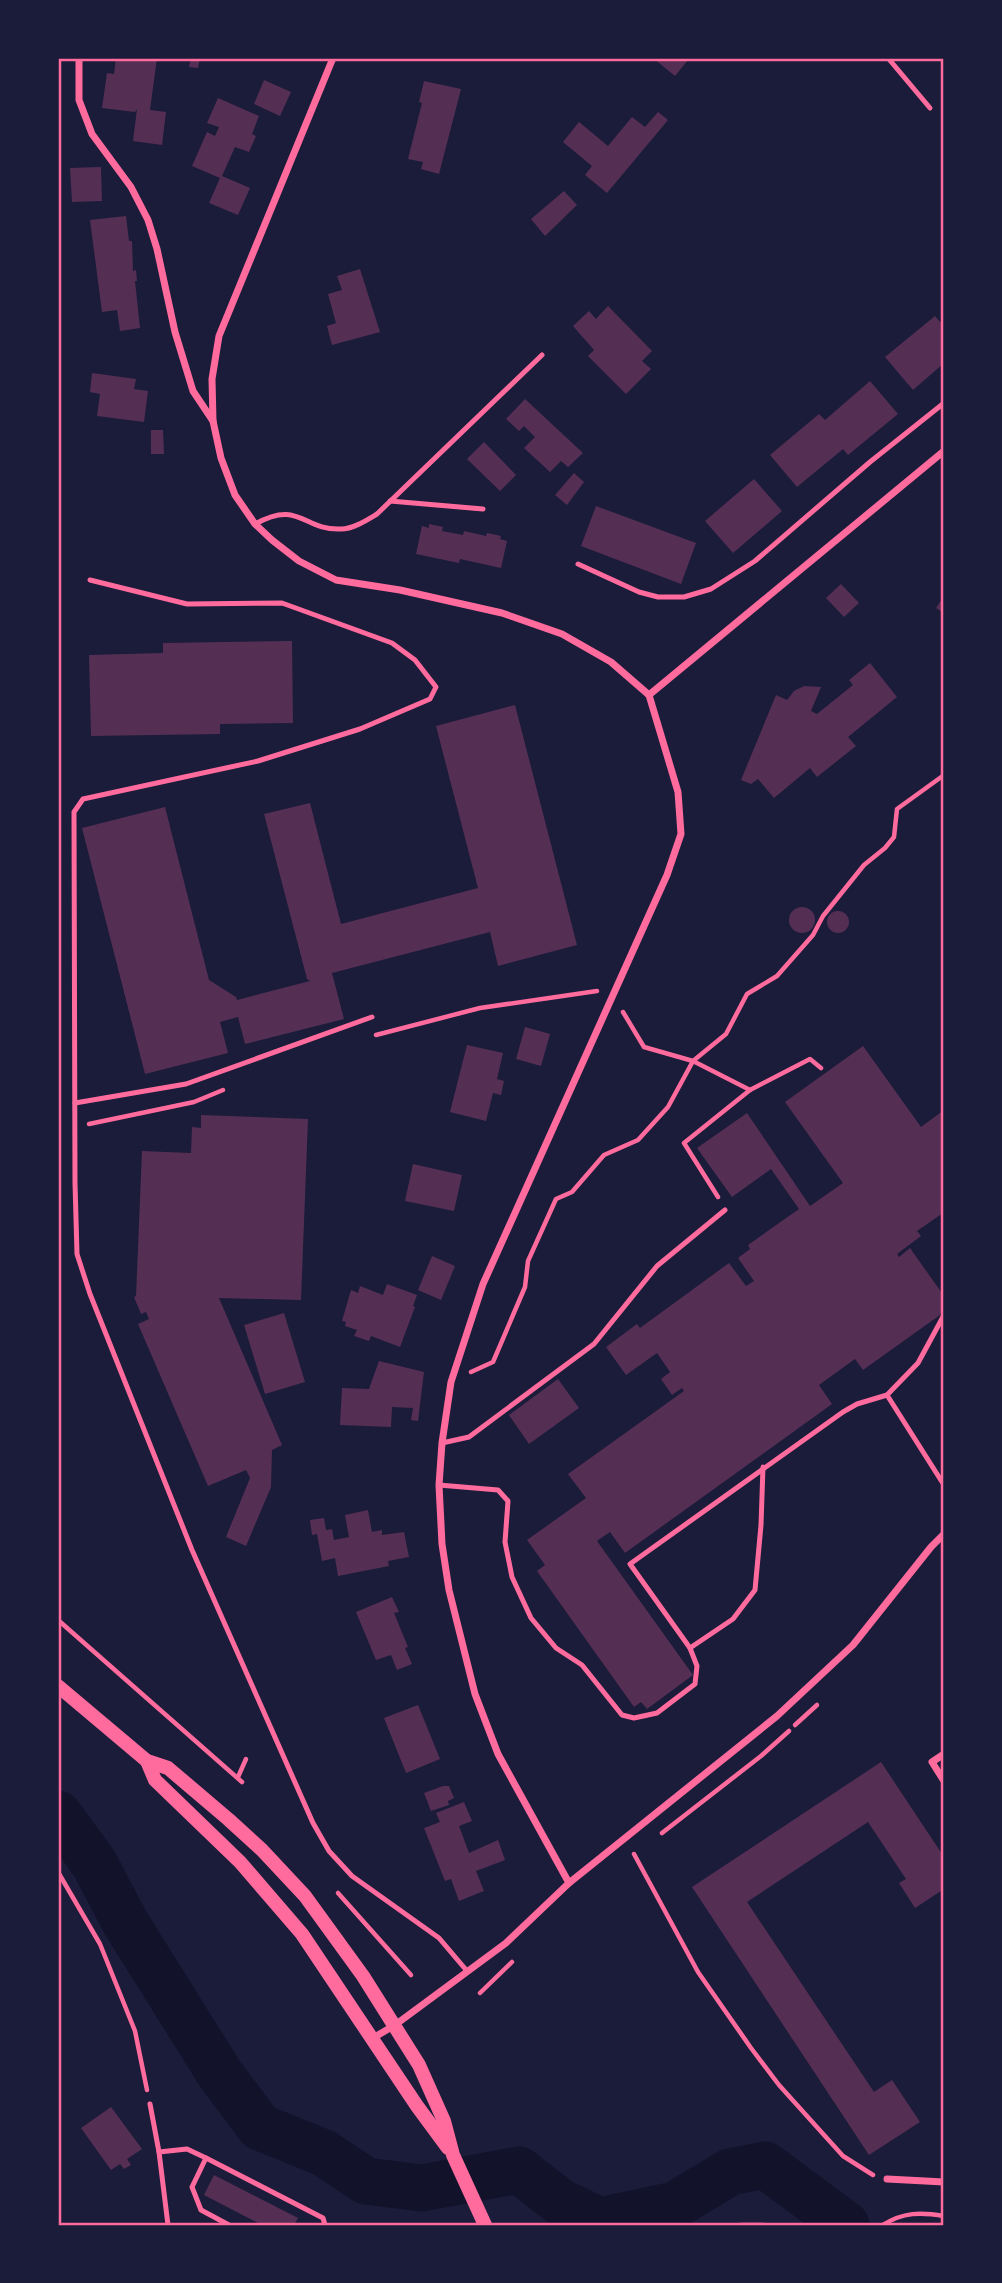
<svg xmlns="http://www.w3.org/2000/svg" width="1002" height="2283" font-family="'Open Sans',sans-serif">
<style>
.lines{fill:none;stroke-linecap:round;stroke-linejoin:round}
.river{stroke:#12122b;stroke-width:47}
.building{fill:#542f53}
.path{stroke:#ff6b9d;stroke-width:4.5}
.service{stroke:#ff6b9d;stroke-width:5}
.minor{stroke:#ff6b9d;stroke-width:7}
.secondary{stroke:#ff6b9d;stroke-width:14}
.neatline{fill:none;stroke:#ff6b9d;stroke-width:2.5}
</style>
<rect width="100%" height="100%" fill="#1b1b3a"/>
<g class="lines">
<!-- river -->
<path class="river" d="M58,1814L94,1863L125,1922L220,2074L260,2127L324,2153L366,2181L422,2188L519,2170L560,2202L600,2221L675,2205L730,2172L765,2165L846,2225"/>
</g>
<!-- building -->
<g class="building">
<path d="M116,58H157L150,110L166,112L162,145L133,141L137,109L135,112L102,108L107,73L114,74Z"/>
<path d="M191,58H200L198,68L189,67Z"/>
<path d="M653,58H685L688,60L675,76Z"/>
<path d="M264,80L291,92L280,116L254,104Z"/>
<path d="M424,81L461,89L439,174L421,169L423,162L408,159L422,103L419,102Z"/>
<path d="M218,98L259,116L252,134L256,136L249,152L235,147L222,176L250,188L238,215L209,203L220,178L192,166L207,132L215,136L219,127L207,123Z"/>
<path d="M658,112L668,120L607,193L585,175L592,166L563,142L579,122L608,146L632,117L645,127Z"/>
<path d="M101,167L102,201L72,202L70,168Z"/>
<path d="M564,191L577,205L545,236L531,219Z"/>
<path d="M126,216L129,241H132L133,271L136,270L137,281H135L140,328L120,331L117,310L102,312L90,220Z"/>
<path d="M360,269L380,332L332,345L327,326L336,323L328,294L342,290L337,276Z"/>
<path d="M608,306L652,351L642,361L651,369L626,394L588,356L594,350L573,326L589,311L596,319Z"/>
<path d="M935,316L940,322L944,318V363L913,390L885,357Z"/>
<path d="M92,373L136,379L134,389L148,391L144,422L97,416L100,394L90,392Z"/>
<path d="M870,381L898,414L848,455L843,449L797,487L770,455L819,414L825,420Z"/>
<path d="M525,399L583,453L568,467L561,461L550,472L524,448L535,437L524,426L519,431L506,419Z"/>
<path d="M151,430H163L164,454H151Z"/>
<path d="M484,442L516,475L500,491L467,459Z"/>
<path d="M574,473L584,482L567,505L555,495Z"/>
<path d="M754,479L782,511L733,553L705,521Z"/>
<path d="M596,506L696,543L681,584L581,546Z"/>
<path d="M429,524L443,527L442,531L463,535L464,531L486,536L487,533L501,536L500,539L507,541L501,568L460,559L459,563L416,554L422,526L429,528Z"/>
<path d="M841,584L859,603L844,617L826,598Z"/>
<path d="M944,596V613L936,608Z"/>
<path d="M292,641L293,723L220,724V734L91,736L89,655L163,653V643Z"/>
<path d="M870,663L897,697L848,737L856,746L817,777L810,768L774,798L758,779L751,784L741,780L776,695L787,700L794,691L804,686L821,687L811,711L817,714L853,685L849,680Z"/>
<path d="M515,705L577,945L498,966L490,932L332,973L344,1019L245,1044L238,1017L220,1022L228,1053L145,1074L82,828L165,807L209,980L236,997L237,1000L310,981L307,979L264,814L310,803L341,924L478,888L436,726Z"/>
<circle cx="802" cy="920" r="13"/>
<circle cx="838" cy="922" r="11"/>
<path d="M525,1027L550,1034L541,1066L516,1059Z"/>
<path d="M467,1045L503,1053L497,1079L504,1081L501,1095L493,1093L486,1121L450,1112Z"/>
<path d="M863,1046L921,1127L944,1110V1215L943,1213L917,1231L921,1236L897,1254L899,1257L910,1248L944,1296V1304L940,1315L863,1370L855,1359L819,1385L832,1404L625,1553L610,1532L597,1541L693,1675L647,1709L641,1702L634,1707L537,1571L545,1565L527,1540L586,1498L568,1474L684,1391L682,1388L672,1395L661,1379L670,1372L657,1353L626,1375L606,1347L637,1324L640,1328L729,1263L746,1286L754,1281L738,1258L750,1249L748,1245L799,1209L771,1169L732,1197L697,1148L747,1113L810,1206L843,1183L785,1102Z"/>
<path d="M201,1115L308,1119L301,1300L219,1298L282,1445L272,1450L271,1487L246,1546L226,1537L250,1478L246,1470L208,1486L138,1324L149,1319L146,1312L141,1314L134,1297L136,1296L142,1151L191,1153L192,1127L201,1128Z"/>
<path d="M413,1164L462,1175L454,1211L405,1201Z"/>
<path d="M432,1256L455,1266L441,1300L418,1290Z"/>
<path d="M387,1284L417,1295L413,1306L415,1307L400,1347L371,1336L369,1341L354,1336L357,1330L345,1326L346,1322L342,1321L351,1290L358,1293L360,1286L383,1295Z"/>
<path d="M284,1313L305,1382L265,1394L244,1325Z"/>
<path d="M379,1361L424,1372L418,1421L411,1420L413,1408L392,1407L391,1427L340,1425L342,1388L369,1389Z"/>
<path d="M558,1379L579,1408L529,1444L509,1415Z"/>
<path d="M368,1510L372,1532L382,1530V1535L404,1532L409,1557L388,1561L389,1566L338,1576L335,1558L322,1561L317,1534L312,1535L310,1520L324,1518L326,1530L332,1529L334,1540L349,1537L345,1515Z"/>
<path d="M392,1597L399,1612L394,1613L408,1647L405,1648L412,1664L397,1670L391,1655L376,1660L356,1612Z"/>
<path d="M418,1705L440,1759L406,1773L384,1718Z"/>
<path d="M881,1762L944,1857V1889L915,1908L899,1883L906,1879L868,1822L747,1902L874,2092L892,2080L920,2122L869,2155L692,1887Z"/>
<path d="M443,1786H449L454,1798L448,1801L449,1805L431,1811L424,1793Z"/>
<path d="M464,1802L472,1821L459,1826L469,1853L498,1840L505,1860L476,1871L484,1891L459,1901L451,1879L445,1881L424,1828L440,1822L436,1813Z"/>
<path d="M111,2107L142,2149L127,2159L131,2165L124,2169L120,2164L111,2170L81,2128Z"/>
<path d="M214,2175L298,2218L294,2225H262L204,2195Z"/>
</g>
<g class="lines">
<!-- path -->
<g class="path">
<path d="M623,1012L644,1047L693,1061L726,1034L747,994L777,976L813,935L823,916L864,865L885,848L894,837L897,809L944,775"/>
<path d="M376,1035L480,1008L597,991"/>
<path d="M89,1124L194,1102L223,1090"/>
<path d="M718,1197L684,1143L750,1090L810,1059L821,1068"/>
<path d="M471,1372L493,1362L525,1287L528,1261L556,1199L572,1192L604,1155L638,1140L668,1107L693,1061L750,1090"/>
<path d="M58,1620L242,1782"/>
<path d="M795,1725L817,1705"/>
<path d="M238,1777L246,1759"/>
<path d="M662,1833L761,1756L789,1731"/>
<path d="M634,1854L698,1972L751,2048L779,2085L843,2156L873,2175"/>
<path d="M58,1872L100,1944L135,2031L147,2090"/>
<path d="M338,1893L411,1975"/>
<path d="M480,1993L512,1962"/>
<path d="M740,2225H764"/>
<path d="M883,2225C903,2212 921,2212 944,2216"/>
</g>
<!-- service -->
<g class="service">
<path d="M888,58L930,108"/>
<path d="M390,501L483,509"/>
<path d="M255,524C300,499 303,531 341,529C353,529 367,520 377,514L542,355"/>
<path d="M578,564L639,592L658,597H684L711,589L755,561L870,462L944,403"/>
<path d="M90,580L187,604L282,603L392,643L415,660L436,687L430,699L360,729L258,761L83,799L74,812L75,1183L77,1254L90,1294L192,1550L313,1823L329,1851L352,1876L439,1938L467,1971"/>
<path d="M75,1103L186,1084L372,1017"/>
<path d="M944,1315L918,1363L887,1395L944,1485"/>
<path d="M442,1443L469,1437L594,1344L657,1266L725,1210"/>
<path d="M439,1485L498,1490L508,1501L505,1542L512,1577L531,1618L556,1648L582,1665L622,1715L634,1718L657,1713L695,1684L697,1666L690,1648L630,1564L843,1412L857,1404L887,1395"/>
<path d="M690,1648L733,1619L755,1590L761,1525L763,1467"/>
<path d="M150,2104L159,2152L168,2225"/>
<path d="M159,2152L187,2149L206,2158"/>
<path d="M229,2225L201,2210L192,2187L206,2158L323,2218L325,2225"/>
</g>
<!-- minor -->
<g class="minor">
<path d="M79,58V100L92,134L131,187L148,220L157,249L175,332L193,391L213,421"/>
<path d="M333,58L219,336L212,379L213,421L221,458L235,495L255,524L272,540L299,561L336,580L400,590L502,613L562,634L611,662L649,695L678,792L681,834L667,875L483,1284L451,1382L442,1443L439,1485L442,1544L449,1590L475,1694L498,1754L569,1883"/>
<path d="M649,695L944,451"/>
<path d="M944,1754L932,1762L944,1781"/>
<path d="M373,2038L395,2025L506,1943L569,1883L777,1716L853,1645L931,1547L944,1534"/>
<path d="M887,2179L944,2182"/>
</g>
<!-- secondary -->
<g class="secondary">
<path d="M58,1686L147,1761L168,1768L228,1819L262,1850L305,1896L363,1976L419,2065L444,2121L453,2155L485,2225"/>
<path d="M147,1761L155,1780L240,1862L302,1934L417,2106L448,2148"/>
</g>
</g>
<!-- border -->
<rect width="1002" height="2283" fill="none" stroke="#1b1b3a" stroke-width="119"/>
<rect x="60" y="60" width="882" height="2164" class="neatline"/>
</svg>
